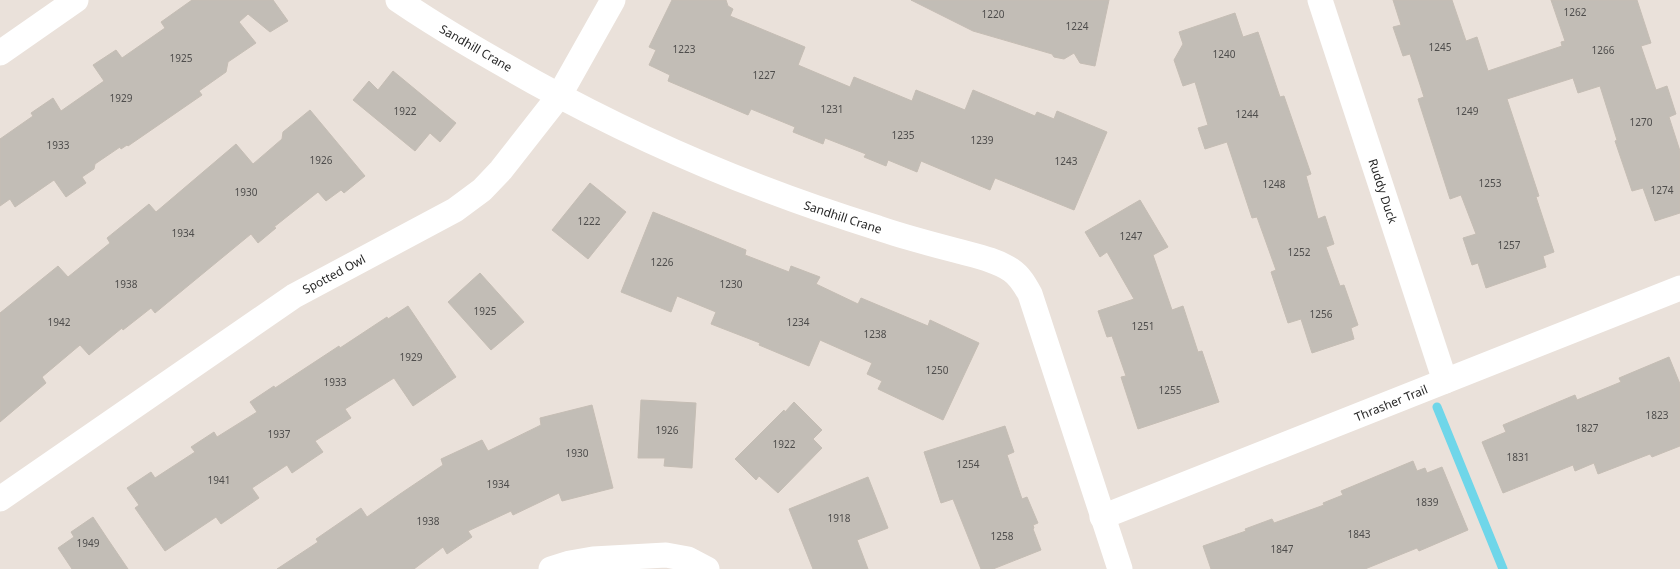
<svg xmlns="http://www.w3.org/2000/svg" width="1680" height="569" font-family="'Noto Sans',sans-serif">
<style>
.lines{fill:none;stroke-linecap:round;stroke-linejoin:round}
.stream{stroke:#6fd6e9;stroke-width:9}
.building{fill:#c2bdb6;stroke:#c5bdb4}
.minor{stroke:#fff;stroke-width:25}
.labels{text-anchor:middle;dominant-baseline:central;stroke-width:4;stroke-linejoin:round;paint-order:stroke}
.number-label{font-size:10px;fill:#4e4d4c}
.street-label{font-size:12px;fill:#282828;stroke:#fff}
</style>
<rect width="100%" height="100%" fill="#eae1da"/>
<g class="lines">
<!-- stream -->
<path class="stream" d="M1437,407L1503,569"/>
</g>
<!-- building -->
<g class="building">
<path d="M192,0H273L288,21L270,32L248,14L239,22L256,43L228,62L226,72L199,91L202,95L128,146L127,145L121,149L120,147L95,164L94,169L82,177L86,183L66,197L54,180L15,207L10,199L0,206V139L33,116L31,113L53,98L61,111L104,81L93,65L116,50L122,58L165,28L161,22Z"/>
<path d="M672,0H726L728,6L733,9L730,16L805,47L798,65L850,87L854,77L912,101L916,90L965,110L973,90L1035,116L1037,112L1054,119L1057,111L1107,132L1074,210L995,178L990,190L921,161L917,172L888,160L886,166L864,157L866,154L825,138L823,144L793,132L795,127L751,109L748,115L668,81L670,75L649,65L656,50L649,47Z"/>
<path d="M911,0H1109L1095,66L1080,63L1074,53L1064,59L1054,57L1052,54L973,31Z"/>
<path d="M1393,0H1452L1466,41L1477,37L1488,71L1562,46L1561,42L1565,41L1551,0H1637L1651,43L1641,46L1656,90L1667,86L1676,114L1669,117L1680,151V213L1655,221L1643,188L1632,191L1615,141L1617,140L1600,86L1578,93L1573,78L1507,99L1539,196L1536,197L1554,252L1543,256L1546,267L1486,288L1478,263L1472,265L1463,238L1476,234L1461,195L1450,199L1418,99L1424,97L1410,54L1403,56L1393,27L1401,25Z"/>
<path d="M1235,13L1243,37L1258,32L1280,97L1284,96L1311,174L1306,176L1318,219L1325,216L1334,244L1326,247L1340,286L1344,285L1358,325L1351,328L1354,339L1312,353L1301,319L1288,323L1271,272L1276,270L1257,217L1252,218L1227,142L1205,149L1198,128L1208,125L1195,82L1183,86L1174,60L1183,44L1179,32Z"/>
<path d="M393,71L456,123L440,142L430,133L415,151L353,100L369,81L378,90Z"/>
<path d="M310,110L365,176L344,193L341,190L326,201L318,192L274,227L276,228L258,243L251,234L155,313L151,308L123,330L122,328L89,355L80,345L42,377L46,383L0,422V313L58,266L68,277L110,243L107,238L149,204L156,212L236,144L253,164L282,139L283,132Z"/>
<path d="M590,183L626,212L588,259L552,230Z"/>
<path d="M1140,200L1168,247L1153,255L1172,310L1183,306L1198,352L1202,351L1219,402L1138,429L1121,377L1126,376L1112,336L1107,337L1098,311L1134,299L1107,252L1100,257L1085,232Z"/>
<path d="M653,212L746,250L745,255L789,272L791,266L820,277L816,284L858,304L861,298L928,326L930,320L979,343L943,420L878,389L882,381L867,374L872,363L820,340L809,366L759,345L760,343L711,324L716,312L677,296L671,312L621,292Z"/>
<path d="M480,273L524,322L491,350L448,302Z"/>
<path d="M408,306L456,377L413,406L394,378L345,409L351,418L315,441L323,452L292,473L287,465L252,488L259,498L221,524L216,517L165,551L135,508L139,505L127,488L151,472L155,478L195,452L191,447L214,432L217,437L257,412L250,402L274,386L275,388L339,346L340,348L387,317L388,319Z"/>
<path d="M1669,357L1680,384V446L1652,457L1650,454L1598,474L1594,463L1575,471L1573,465L1503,493L1482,442L1506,432L1503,425L1575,395L1577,400L1621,382L1619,378Z"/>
<path d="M641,400L696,403L692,468L664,466L665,458H638Z"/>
<path d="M794,402L822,430L813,439L822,448L778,493L759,476L756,480L735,459L784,410L785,412Z"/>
<path d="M592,405L613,488L562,501L559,493L513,515L511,511L468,531L472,537L447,554L443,547L414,569H277L318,542L316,539L361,508L367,517L400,494L443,465L441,459L482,440L488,451L541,425L540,418Z"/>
<path d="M1005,426L1014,452L1007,455L1022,499L1027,497L1038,523L1033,525L1034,528L1033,529L1041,550L993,569H981L953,499L941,503L924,452Z"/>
<path d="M1413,461L1417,471L1425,468L1427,473L1442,467L1468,530L1419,551L1417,548L1365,569H1211L1203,546L1246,531L1245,529L1272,519L1274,523L1324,505L1323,503L1343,495L1341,491Z"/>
<path d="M868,477L888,528L857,540L868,569H813L789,509Z"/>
<path d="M93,517L107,538L128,569H72L58,548L74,537L71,532Z"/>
</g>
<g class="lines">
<!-- minor -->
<g class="minor">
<path d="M398,0C442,30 488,56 534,82C646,144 755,190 878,228C904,237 931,244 958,251C976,256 996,260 1011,270C1020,276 1025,285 1030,294L1120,569"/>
<path d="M1320,0L1445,381"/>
<path d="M0,53L76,0"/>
<path d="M0,499L294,296L455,210L482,190L501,170L559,96L613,0"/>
<path d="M1102,517L1680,288"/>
<path d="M551,569L570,563L593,559L666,555L688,559L707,569"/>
</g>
</g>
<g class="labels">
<!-- number labels -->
<g class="number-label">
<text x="1575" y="12">1262</text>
<text x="993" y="14">1220</text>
<text x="1077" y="26">1224</text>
<text x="1440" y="47">1245</text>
<text x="684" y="49">1223</text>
<text x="1603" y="50">1266</text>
<text x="1224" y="54">1240</text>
<text x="181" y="58">1925</text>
<text x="764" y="75">1227</text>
<text x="121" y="98">1929</text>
<text x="832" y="109">1231</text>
<text x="405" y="111">1922</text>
<text x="1467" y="111">1249</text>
<text x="1247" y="114">1244</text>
<text x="1641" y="122">1270</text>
<text x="903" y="135">1235</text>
<text x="982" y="140">1239</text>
<text x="58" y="145">1933</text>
<text x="321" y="160">1926</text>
<text x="1066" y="161">1243</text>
<text x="1490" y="183">1253</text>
<text x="1274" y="184">1248</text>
<text x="1662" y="190">1274</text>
<text x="246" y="192">1930</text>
<text x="589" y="221">1222</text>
<text x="183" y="233">1934</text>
<text x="1131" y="236">1247</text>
<text x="1509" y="245">1257</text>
<text x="1299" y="252">1252</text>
<text x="662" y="262">1226</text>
<text x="126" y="284">1938</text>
<text x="731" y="284">1230</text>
<text x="485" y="311">1925</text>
<text x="1321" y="314">1256</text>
<text x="59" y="322">1942</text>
<text x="798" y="322">1234</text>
<text x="1143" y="326">1251</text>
<text x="875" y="334">1238</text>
<text x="411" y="357">1929</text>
<text x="937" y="370">1250</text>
<text x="335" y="382">1933</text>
<text x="1170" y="390">1255</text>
<text x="1657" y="415">1823</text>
<text x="1587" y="428">1827</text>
<text x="667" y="430">1926</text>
<text x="279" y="434">1937</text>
<text x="784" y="444">1922</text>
<text x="577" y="453">1930</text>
<text x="1518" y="457">1831</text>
<text x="968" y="464">1254</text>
<text x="219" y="480">1941</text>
<text x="498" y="484">1934</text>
<text x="1427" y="502">1839</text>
<text x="839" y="518">1918</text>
<text x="428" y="521">1938</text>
<text x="1359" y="534">1843</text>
<text x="1002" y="536">1258</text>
<text x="88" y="543">1949</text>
<text x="1282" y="549">1847</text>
</g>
<!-- street labels -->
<g class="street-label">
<text transform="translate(476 48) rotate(30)">Sandhill Crane</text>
<text transform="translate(1383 191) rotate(72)">Ruddy Duck</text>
<text transform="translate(843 217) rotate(18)">Sandhill Crane</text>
<text transform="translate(334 274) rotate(-28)">Spotted Owl</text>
<text transform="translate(1391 403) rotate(-22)">Thrasher Trail</text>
</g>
</g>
</svg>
